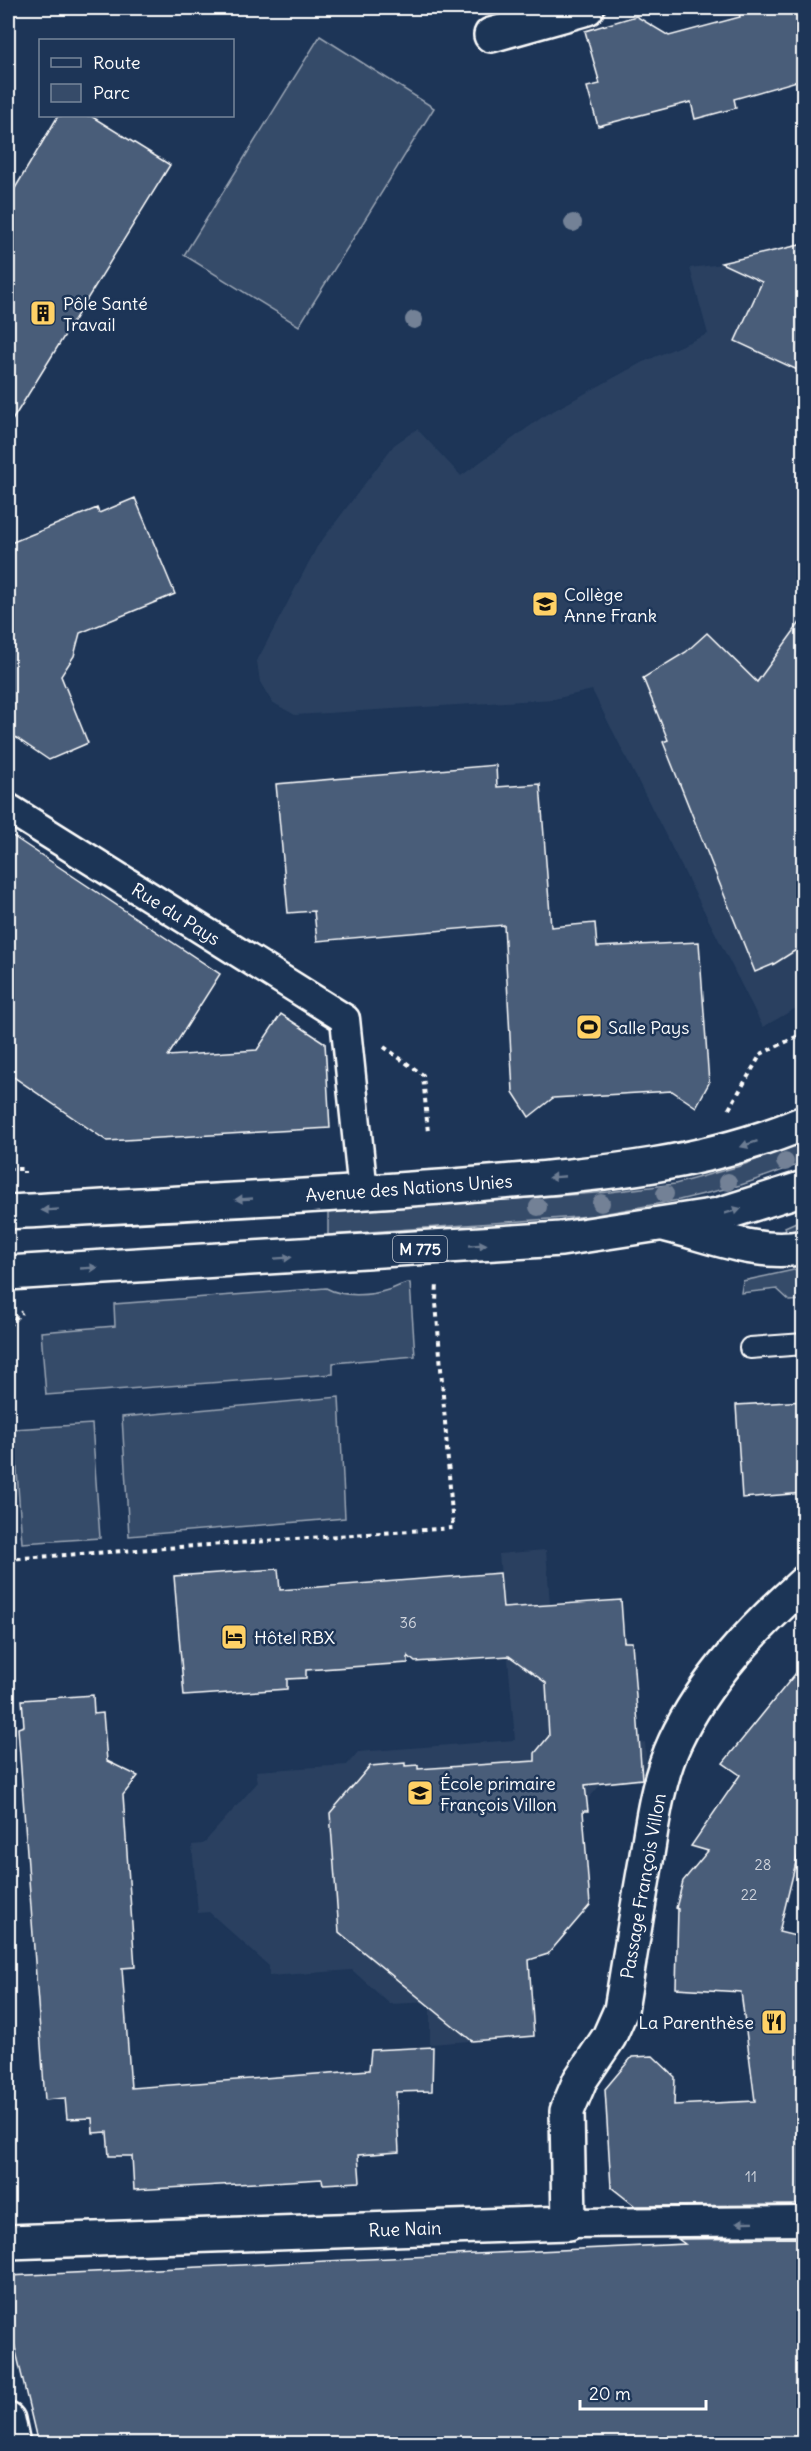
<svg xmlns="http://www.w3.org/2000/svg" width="811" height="2451" font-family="Delius,sans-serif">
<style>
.built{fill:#2a4161}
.green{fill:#364b69;stroke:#9aa5b4;stroke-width:1.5}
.building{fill:#4a5d79;stroke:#fff;stroke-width:1.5}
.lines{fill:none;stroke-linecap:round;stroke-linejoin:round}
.service-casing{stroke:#fff;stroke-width:24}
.pedestrian-casing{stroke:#fff;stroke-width:33}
.minor-casing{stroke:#fff;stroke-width:38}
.primary-casing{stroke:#fff;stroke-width:38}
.path{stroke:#fff;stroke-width:4;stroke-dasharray:4.5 4.5;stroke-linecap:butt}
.service{stroke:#1d3557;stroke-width:20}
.pedestrian{stroke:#1d3557;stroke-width:28}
.minor{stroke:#1d3557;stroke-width:33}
.primary{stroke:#1d3557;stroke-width:33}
.tree{fill:#738196}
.oneway{fill:#6c7c92}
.labels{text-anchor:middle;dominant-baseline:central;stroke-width:5;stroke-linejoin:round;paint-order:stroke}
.number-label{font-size:15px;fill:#d2d6de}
.shield{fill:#1d3557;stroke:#bbc2cd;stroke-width:1.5}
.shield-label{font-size:16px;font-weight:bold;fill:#fff}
.poi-label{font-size:18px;fill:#fff;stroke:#1d3557;text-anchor:start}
.street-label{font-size:18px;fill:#fff;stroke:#1d3557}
</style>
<rect width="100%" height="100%" fill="#1d3557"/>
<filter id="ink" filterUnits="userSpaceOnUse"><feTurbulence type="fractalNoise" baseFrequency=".0167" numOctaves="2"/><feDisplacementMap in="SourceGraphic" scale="12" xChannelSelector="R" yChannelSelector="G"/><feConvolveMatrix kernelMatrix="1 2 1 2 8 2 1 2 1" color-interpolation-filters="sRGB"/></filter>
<g filter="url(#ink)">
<!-- built -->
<g class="built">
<path d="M803,244V1004L763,1027L592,690L554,699L295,715L272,702L260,682L257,661L317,547L394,445L417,429L461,476L544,416L641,363L708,334L690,268L723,264L770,250Z"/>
<path d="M546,1550L550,1605L621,1600L624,1639L632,1642L640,1743L645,1742L647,1773L641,1780L602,1783L582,1806L590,1905L550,1952L528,1954L534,2036L430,2044V2002L390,2004L352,1970L269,1976V1966L209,1912L198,1913L192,1845L203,1844L258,1782L256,1771L347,1765L358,1752L515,1740L499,1554Z"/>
</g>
<!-- green -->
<g class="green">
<path d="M320,36L434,108L299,326L184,255Z"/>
<path d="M803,1142V1163L741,1185L679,1200L591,1216L328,1235V1213L609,1192L675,1184L740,1166Z"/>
<path d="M803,1219V1237L790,1240L785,1227Z"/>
<path d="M803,1268V1300L790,1301L777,1289L741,1293L743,1281Z"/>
<path d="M410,1283L415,1356L333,1363V1374L46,1395L41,1332L115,1326L114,1304L326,1288C342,1297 370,1296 388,1290C397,1288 401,1283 410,1283Z"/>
<path d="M339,1397L345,1518L129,1536L122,1417Z"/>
<path d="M92,1424L100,1538L22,1543L14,1429Z"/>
</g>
<!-- building -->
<g class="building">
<path d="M738,8H804V79L734,99L736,108L695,119L691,102L598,126L587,87L600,84L585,31L636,16L669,36L740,17Z"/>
<path d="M58,116H91L170,165L8,427V200Z"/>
<path d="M804,244V373L735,341L762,282L721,263Z"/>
<path d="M135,498L175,594L80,633L74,656L61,676L88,743L49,760L8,732V544L97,508L99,513Z"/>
<path d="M804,617V945L774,964L755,972L663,742L668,740L643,678L686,652L707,633L757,682Z"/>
<path d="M496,765L497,787L540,784L551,927L595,923L597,947L699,942L709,1083L696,1107L672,1091L553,1098L529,1117L513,1092L504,925L317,941L314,911L288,913L276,784Z"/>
<path d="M8,833L220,974L168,1056L257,1050L281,1014L325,1043L330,1128L107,1141L8,1073Z"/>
<path d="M804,1401V1493L742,1498L736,1405Z"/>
<path d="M278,1569L280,1590L500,1573L503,1608L621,1600L624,1642H632L642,1779L585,1785L588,1811H583L590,1905L548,1954L529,1960L534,2036L472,2041L339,1932L330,1813L370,1766L405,1763V1766L418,1765V1769L535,1761V1753L549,1736L546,1683L509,1656L415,1662L408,1656V1663L306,1670V1678L287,1679V1689L184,1696L174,1576Z"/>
<path d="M804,1663V1851L799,1850L779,1932L804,1938V2205L635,2206L611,2187L605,2089L632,2057L653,2056L675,2077L674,2105L755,2101L741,1992L676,1988L678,1909L676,1908L683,1881L708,1851L691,1846L740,1775L723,1763Z"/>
<path d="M93,1695L94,1714L103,1713L107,1761L138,1776L123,1795L135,1967L122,1968L131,2088L369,2070L371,2050L433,2047L432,2091L396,2092L399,2152L358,2155L360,2182L323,2184L322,2179L134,2190L132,2156H109L107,2132L93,2133L92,2118L67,2119L65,2098L45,2100L18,1728L24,1726L22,1700Z"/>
<path d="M804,2238V2444H38L8,2318V2276L685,2244L678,2239Z"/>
</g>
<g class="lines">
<defs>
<path id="service" d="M750,1348L804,1344"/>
<g id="pedestrian">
<path d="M8,808L345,1019L363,1192"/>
<path d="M569,2223L804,2221"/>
</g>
<g id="minor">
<path d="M491,35L587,8"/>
<path d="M667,1225C710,1235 759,1257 804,1247"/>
<path d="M8,2242L569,2223L567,2111L580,2080L609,2037L621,2010C629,1961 637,1911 646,1861C652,1822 658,1778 675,1742C704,1680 754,1628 804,1583"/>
<path d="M8,2420L13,2444"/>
</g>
<g id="primary">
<path d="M8,1212C160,1204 313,1197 466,1185C581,1175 695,1169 804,1123"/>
<path d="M8,1273L561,1239L718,1215L804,1188"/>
</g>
</defs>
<!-- service casing -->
<use href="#service" class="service-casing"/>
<!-- pedestrian casing -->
<use href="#pedestrian" class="pedestrian-casing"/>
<!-- minor casing -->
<use href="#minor" class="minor-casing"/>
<!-- primary casing -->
<use href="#primary" class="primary-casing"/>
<!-- path -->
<g class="path">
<path d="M384,1047L423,1075L428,1133"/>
<path d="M729,1109L761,1054L804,1033"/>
<path d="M8,1169H24V1173"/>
<path d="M8,1326L22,1312"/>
<path d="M8,1559L453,1528L436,1302L437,1283"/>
</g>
<!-- service -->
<use href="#service" class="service"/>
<!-- pedestrian -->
<use href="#pedestrian" class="pedestrian"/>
<!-- minor -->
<use href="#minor" class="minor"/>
<!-- primary -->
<use href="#primary" class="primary"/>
</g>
<!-- trees -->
<g class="tree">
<circle cx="573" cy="223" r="9"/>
<circle cx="414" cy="320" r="9"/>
<circle cx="785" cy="1162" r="9"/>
<circle cx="728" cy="1182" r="9"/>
<circle cx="665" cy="1194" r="9"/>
<circle cx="601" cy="1203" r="9"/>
<circle cx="538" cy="1207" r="9"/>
</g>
<!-- one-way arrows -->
<defs><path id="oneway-solid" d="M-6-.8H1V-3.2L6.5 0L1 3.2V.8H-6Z" transform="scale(1.5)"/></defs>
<g class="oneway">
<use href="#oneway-solid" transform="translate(749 1144) rotate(161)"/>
<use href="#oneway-solid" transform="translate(557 1177) rotate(175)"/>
<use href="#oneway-solid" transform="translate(244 1199) rotate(177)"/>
<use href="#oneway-solid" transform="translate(50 1210) rotate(177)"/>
<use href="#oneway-solid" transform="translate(733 1211) rotate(-17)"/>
<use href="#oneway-solid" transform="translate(478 1245) rotate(-4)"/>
<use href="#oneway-solid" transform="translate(283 1258) rotate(-4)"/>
<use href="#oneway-solid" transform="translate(89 1268) rotate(-3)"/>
<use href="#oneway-solid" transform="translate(745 2222) rotate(179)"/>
</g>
</g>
<!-- icons -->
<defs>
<symbol id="building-square" viewBox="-11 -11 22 22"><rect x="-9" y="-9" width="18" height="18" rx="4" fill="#ffd166" stroke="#1d3557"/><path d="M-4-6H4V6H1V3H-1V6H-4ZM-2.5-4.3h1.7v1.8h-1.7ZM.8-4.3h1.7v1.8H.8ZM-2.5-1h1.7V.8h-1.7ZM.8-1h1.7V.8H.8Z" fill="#111"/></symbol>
<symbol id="school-square" viewBox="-11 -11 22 22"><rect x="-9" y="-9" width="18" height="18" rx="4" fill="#ffd166" stroke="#1d3557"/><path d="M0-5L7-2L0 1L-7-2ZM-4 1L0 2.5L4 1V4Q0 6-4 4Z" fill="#111"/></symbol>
<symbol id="stadium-square" viewBox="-11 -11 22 22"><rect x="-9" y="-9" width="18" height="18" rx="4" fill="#ffd166" stroke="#1d3557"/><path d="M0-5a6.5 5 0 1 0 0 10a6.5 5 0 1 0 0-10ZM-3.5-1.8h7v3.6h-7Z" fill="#111"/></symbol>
<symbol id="hotel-square" viewBox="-11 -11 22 22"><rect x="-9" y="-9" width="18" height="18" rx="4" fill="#ffd166" stroke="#1d3557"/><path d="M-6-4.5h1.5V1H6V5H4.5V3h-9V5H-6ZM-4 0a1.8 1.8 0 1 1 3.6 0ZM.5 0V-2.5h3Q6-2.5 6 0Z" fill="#111"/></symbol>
<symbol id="restaurant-square" viewBox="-11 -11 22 22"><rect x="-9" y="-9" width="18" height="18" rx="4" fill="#ffd166" stroke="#1d3557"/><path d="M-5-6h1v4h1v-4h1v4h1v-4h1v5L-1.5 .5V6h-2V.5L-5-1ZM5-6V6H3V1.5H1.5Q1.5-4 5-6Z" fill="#111"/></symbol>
</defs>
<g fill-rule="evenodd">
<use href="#building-square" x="28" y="298" width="30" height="30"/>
<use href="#school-square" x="530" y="589" width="30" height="30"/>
<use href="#stadium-square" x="574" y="1012" width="30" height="30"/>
<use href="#hotel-square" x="219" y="1622" width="30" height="30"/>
<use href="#school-square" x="405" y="1778" width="30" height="30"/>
<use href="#restaurant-square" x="759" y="2007" width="30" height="30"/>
</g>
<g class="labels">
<!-- number labels -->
<g class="number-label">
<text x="408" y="1622">36</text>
<text x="763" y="1864">28</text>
<text x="749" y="1894">22</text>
<text x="751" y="2176">11</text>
</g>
<!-- shield labels -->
<rect class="shield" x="393" y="1236" width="54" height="26" rx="4.5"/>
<g class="shield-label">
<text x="420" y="1249">M 775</text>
</g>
<!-- poi labels -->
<g class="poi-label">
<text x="63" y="303">Pôle Santé<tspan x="63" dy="21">Travail</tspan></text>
<text x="564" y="594">Collège<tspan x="564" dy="21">Anne Frank</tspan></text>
<text x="608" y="1027">Salle Pays</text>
<text x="254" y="1637">Hôtel RBX</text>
<text x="440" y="1783">École primaire<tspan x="440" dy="21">François Villon</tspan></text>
<text x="754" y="2022" text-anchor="end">La Parenthèse</text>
</g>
<!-- street labels -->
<g class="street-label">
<text transform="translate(176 914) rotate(32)">Rue du Pays</text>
<text transform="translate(409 1188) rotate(-4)">Avenue des Nations Unies</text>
<text transform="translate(643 1886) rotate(-80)">Passage François Villon</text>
<text transform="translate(405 2229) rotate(-2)">Rue Nain</text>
</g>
</g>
<!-- margin -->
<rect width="811" height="2451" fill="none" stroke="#1d3557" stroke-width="30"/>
<rect x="15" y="15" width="781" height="2421" fill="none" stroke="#fff" stroke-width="2" filter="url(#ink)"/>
<!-- legend -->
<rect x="39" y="39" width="195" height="78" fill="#1d3557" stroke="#77869a" stroke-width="1.5"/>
<rect x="51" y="58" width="30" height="9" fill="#1d3557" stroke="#77869a" stroke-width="1.5"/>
<text x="93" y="69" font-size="18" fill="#ffffff">Route</text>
<rect x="51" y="84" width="30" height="18" fill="#364b69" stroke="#77869a" stroke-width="1.5"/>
<text x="93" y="99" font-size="18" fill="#ffffff">Parc</text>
<!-- scale -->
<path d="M580 2400v9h126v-9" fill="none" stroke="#ffffff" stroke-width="3"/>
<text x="589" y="2400" font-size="18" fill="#ffffff" stroke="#1d3557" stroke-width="4.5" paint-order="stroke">20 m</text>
</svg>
